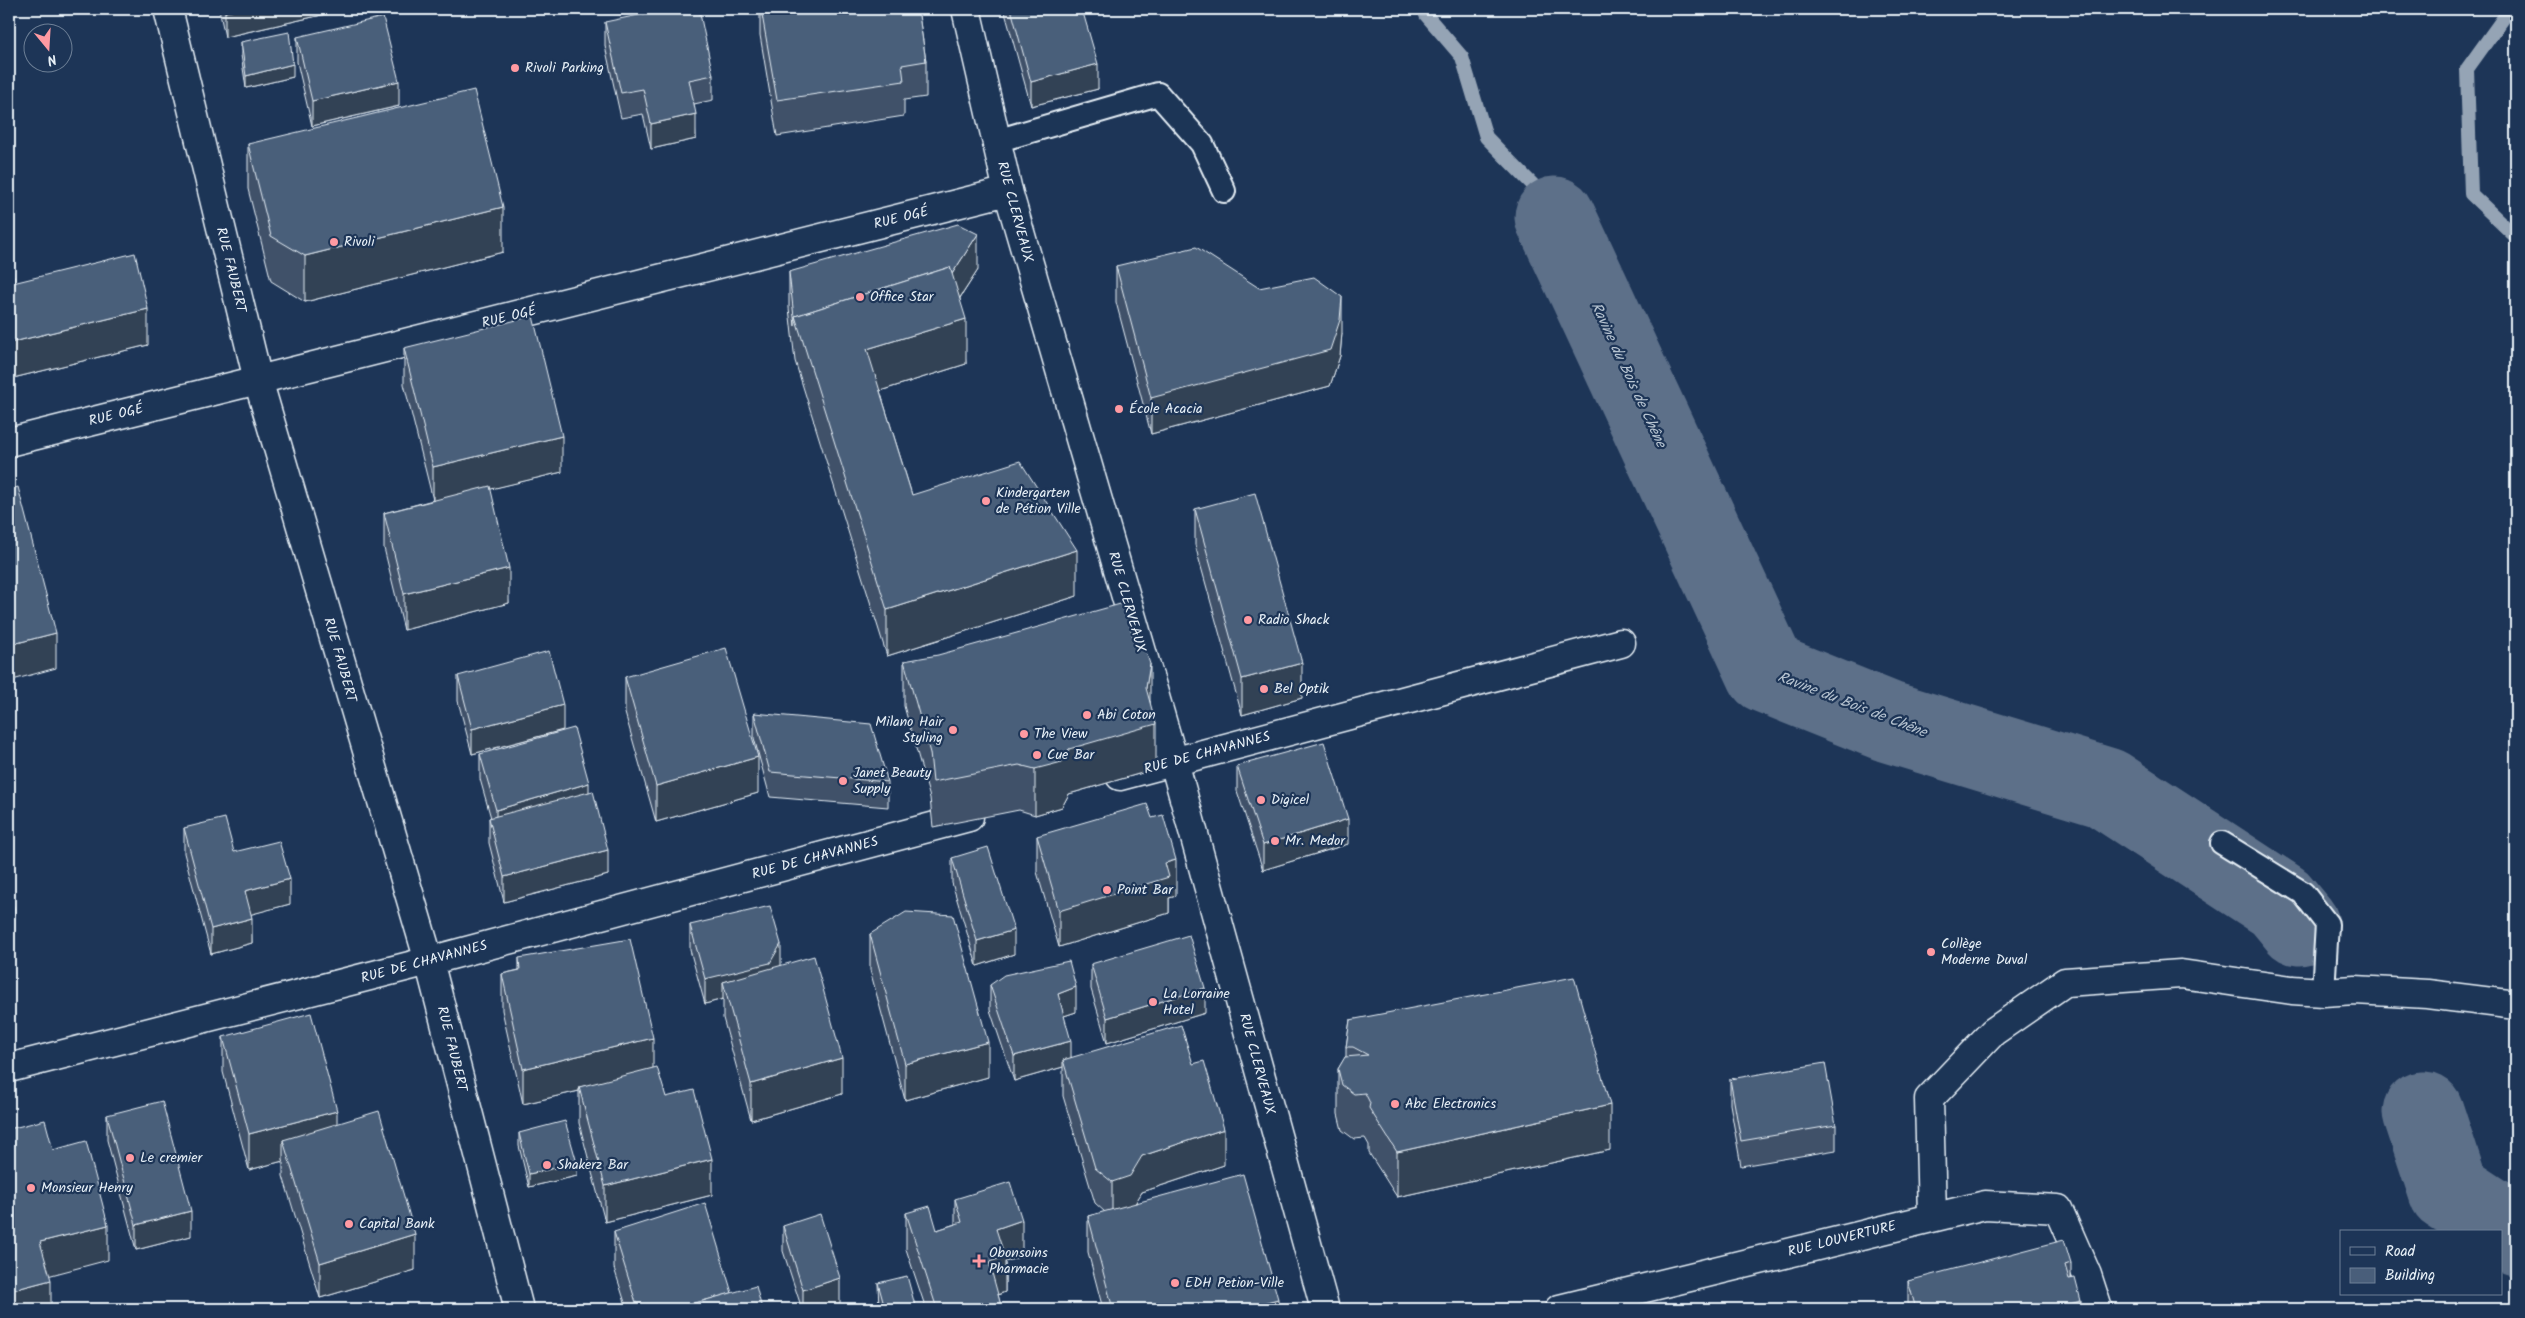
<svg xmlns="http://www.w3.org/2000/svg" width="2525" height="1318" font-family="Kalam,sans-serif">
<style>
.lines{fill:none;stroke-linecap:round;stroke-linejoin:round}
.stream{stroke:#95a4b5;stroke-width:14}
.river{stroke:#5d7089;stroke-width:81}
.service-casing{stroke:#e8f1f8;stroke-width:26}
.minor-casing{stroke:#e8f1f8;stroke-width:31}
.tertiary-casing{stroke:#e8f1f8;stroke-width:31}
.secondary-casing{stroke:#e8f1f8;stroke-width:31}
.service{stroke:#1d3557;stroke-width:22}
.minor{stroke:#1d3557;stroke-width:28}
.tertiary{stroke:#1d3557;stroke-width:28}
.secondary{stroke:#1d3557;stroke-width:28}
.wall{fill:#3f5169;stroke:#e8f1f8}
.shaded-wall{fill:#334255;stroke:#e8f1f8}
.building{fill:#495e7a;stroke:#e8f1f8}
.poi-dot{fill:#ff9aa2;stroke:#1d3557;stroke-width:2}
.labels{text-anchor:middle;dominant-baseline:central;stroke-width:4.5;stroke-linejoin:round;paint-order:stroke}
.poi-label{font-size:14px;fill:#e8f1f8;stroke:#1d3557;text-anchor:start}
.street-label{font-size:14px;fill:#e8f1f8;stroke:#1d3557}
.water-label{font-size:15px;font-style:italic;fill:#b7c4d1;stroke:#1d3557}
</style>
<rect width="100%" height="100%" fill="#1d3557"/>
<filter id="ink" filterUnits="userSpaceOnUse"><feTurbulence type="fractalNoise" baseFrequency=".02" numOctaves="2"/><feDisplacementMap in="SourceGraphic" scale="10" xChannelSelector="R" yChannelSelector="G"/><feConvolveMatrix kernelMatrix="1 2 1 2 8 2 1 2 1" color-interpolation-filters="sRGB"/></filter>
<g filter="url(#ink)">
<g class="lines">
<!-- stream -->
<g class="stream">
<path d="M1425,9L1426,15L1462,57L1486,137L1535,187L1555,217"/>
<path d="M2510,9L2467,69L2471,194L2516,237"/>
</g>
<!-- river -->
<g class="river">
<path d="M1555,217L1767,673L1889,722L2106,788L2280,902L2299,925"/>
<path d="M2423,1112L2449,1191L2516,1235"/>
</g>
<defs>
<g id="service">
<path d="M996,141L1158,94L1202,144L1224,191"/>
<path d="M2222,843L2303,893L2327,924L2323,992"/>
</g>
<g id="minor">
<path d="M966,9L1008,191L1174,762L1325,1309"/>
<path d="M258,380L1008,191"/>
<path d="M1120,776L1621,643"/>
<path d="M9,1068L429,961L969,817"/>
<path d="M1932,1216L1929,1099L1993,1032L2065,982L2181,974L2292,990L2323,992L2355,990L2427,994L2516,1005"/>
<path d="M1559,1309L1985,1205L2058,1209L2087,1275L2098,1309"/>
</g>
<path id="tertiary" d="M9,442L258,380"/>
<path id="secondary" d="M168,9L258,380L429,961L519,1309"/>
</defs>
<!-- service casing -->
<use href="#service" class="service-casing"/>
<!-- minor casing -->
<use href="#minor" class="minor-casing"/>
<!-- tertiary casing -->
<use href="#tertiary" class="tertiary-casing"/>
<!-- secondary casing -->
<use href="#secondary" class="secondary-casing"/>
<!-- service -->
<use href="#service" class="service"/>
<!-- minor -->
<use href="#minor" class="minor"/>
<!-- tertiary -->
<use href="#tertiary" class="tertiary"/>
<!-- secondary -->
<use href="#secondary" class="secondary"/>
</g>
<!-- wall -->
<g class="wall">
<path d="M219,9H348L225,37Z"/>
<path d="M760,9H918L926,61V97L904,100V116L777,136L760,35Z"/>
<path d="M1004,9H1082L1098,89L1031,106Z"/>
<path d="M605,22L713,75V100L694,104L696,139L651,149L643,114L621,118L605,46Z"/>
<path d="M297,37L399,106L312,126L297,62Z"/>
<path d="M241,42L293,77L246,88L241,55Z"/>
<path d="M248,144L503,252L305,302L271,281L248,189Z"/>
<path d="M9,251L14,277V283L148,345L9,379Z"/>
<path d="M1116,266L1259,288L1342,333L1340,356L1330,386L1151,434L1116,302Z"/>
<path d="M978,270L960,298L966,364L880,391L912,495L1077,596L887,656L795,361L789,308V272Z"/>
<path d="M404,348L562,472L490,489L509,603L404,630L384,548V513L433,500L404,384Z"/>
<path d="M1195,509L1302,698L1242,715L1195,545Z"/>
<path d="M904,661L1150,701L1156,769L1069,794L1062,807L1035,815L1019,810L933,827L930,798L904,706Z"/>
<path d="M458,676L563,730L472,754L458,701Z"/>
<path d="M625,677L758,793L656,822L625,713Z"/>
<path d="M754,713L888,782V807L770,797L754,738Z"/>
<path d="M480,754L589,792L608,875L504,902L489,843V818H491L480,779Z"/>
<path d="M1237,766L1348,844L1263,870L1237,791Z"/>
<path d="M184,828L234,852L290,904L251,914L252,943L211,954L184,853Z"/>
<path d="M1037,836L1176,896L1169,898V913L1059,947L1037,872Z"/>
<path d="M952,858L1014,954L977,966L952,883Z"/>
<path d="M9,868L14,909V945L9,946Z"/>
<path d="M690,925L781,965L842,1094L751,1120L723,1018V999L705,1004L690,950Z"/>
<path d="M870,934L988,1077L905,1100L870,970Z"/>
<path d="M519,958L653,1069L712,1195L605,1222L579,1123V1091L523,1104L502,1010V974L519,970Z"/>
<path d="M1091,964L1205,1013L1107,1043L1091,989Z"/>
<path d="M990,985L1076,1012L1064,1016L1071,1058L1224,1165L1142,1192L1135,1203L1278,1309H1103L1088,1252V1216L1105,1212L1095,1203L1063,1096V1067L1014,1081L990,1010Z"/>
<path d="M1350,1020L1610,1150L1397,1197L1369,1153V1145L1365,1138L1354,1139L1342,1130L1338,1114V1069L1346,1056V1047Z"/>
<path d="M223,1037L337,1124L415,1270L320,1298L283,1176V1161L249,1170L223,1072Z"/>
<path d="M1730,1079L1836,1125V1150L1741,1166L1730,1104Z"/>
<path d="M107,1115L191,1236L136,1250L107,1140Z"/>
<path d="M519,1133L577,1176L529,1187L519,1146Z"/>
<path d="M955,1199L1022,1256L1005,1262V1292L998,1295L1002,1309H926L906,1249V1213L937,1230L955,1224Z"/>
<path d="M783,1226L840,1303L820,1309H802L783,1251Z"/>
<path d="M614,1232L732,1293L762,1309H627L614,1268Z"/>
<path d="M2071,1263V1279L2081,1309H1908V1281Z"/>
<path d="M878,1283L916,1309H879Z"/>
</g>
<!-- shaded-wall -->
<g class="shaded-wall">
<path d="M241,9H348L225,37V12Z"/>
<path d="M293,64V77L246,88V76Z"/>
<path d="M1098,64V89L1031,106V82Z"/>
<path d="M399,81V106L312,126V101Z"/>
<path d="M696,114V139L651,149V124Z"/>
<path d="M503,207V252L305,302V256Z"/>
<path d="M978,234V270L950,313V277Z"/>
<path d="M1342,297V333L1340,356L1330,386L1151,434V398Z"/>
<path d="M148,309V345L9,379V343Z"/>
<path d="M966,319V364L867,395V349Z"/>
<path d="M562,436V472L433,503V467Z"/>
<path d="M1077,550V596L887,656V610Z"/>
<path d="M509,568V603L404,630V594Z"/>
<path d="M56,633V668L9,681V645Z"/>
<path d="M1302,663V698L1242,715V679Z"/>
<path d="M1150,664V709L1156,724V769L1069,794L1062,807L1035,815V769L1069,749L1146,688Z"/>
<path d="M563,705V730L472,754V729Z"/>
<path d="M758,757V793L656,822V786Z"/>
<path d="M589,783V808L496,834V810Z"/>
<path d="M1348,819V844L1263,870V845Z"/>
<path d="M608,850V875L504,902V877Z"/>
<path d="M1176,860V896L1169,898V913L1059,947V911L1165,863Z"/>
<path d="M290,879V904L245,916V891Z"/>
<path d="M252,918V943L211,954V929Z"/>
<path d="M1014,930V954L977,966V941Z"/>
<path d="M781,944V969L723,982V999L705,1004V979Z"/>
<path d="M1076,987V1012L1058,1018V994Z"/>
<path d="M1205,988V1013L1107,1043V1018Z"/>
<path d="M653,1038V1074L579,1087V1091L523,1104V1069Z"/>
<path d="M1071,1041V1065L1063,1060V1067L1014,1081V1056Z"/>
<path d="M988,1042V1077L905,1100V1064Z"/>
<path d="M842,1058V1094L751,1120V1084Z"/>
<path d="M1610,1105V1150L1397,1197V1152Z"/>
<path d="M337,1111V1147L283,1140V1161L249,1170V1134Z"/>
<path d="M1224,1129V1165L1142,1192L1130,1212L1112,1218V1182L1142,1156Z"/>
<path d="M712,1159V1195L605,1222V1186Z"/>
<path d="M577,1163V1176L529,1187V1174Z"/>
<path d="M191,1211V1236L136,1250V1225Z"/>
<path d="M1022,1220V1256L1005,1262V1292L989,1298V1262L996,1229Z"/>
<path d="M108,1225V1260L40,1278V1242Z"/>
<path d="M415,1234V1270L320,1298V1263Z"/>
<path d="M840,1278V1303L820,1309H803V1290Z"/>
<path d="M51,1280V1309H9V1291Z"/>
<path d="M1278,1299V1309H1240Z"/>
<path d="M2081,1301V1309H2058V1307Z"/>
</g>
<!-- building -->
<g class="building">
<path d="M224,9H241L225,12Z"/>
<path d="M667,9H699L713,75L689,80L696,114L651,124L643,89L621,93L605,22Z"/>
<path d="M761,9H918L926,61L902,65L904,81L777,100Z"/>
<path d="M1011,9H1082L1098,64L1031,82Z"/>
<path d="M383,17L399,81L312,101L297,37Z"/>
<path d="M289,32L293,64L246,76L241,42Z"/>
<path d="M474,90L503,207L305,256L271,236L248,144Z"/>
<path d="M958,224L978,234L952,274L950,267L795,316V326L789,272Z"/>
<path d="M1196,247L1259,288L1314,277L1342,297L1340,320L1330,350L1151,398L1116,266Z"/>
<path d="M9,251L14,277L9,278Z"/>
<path d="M135,253L148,309L9,343V284Z"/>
<path d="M950,267L966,319L867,349L912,495L1020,461L1077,550L887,610L795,316Z"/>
<path d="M533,316L562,436L433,467L404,348Z"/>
<path d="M490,486L509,568L404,594L384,513Z"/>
<path d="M18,487L56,633L9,645V490Z"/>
<path d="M1255,493L1302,663L1242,679L1195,509Z"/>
<path d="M1124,603L1133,637L1139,640L1145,649L1150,664L1146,688L1156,724L1069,749L1062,762L1035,769L1019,765L933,782L930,753L904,661L938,655Z"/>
<path d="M726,648L758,757L656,786L625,677Z"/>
<path d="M549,651L563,705L472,729L458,676Z"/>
<path d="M754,713L871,724L888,782L770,772Z"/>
<path d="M574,728L589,783L496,810L480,754Z"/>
<path d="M1324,742L1348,819L1263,845L1237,766Z"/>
<path d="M593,791L608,850L504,877L489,818Z"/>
<path d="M1147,804L1152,818L1163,815L1176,860L1165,863L1169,877L1059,911L1037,836Z"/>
<path d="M225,818L234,852L279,841L290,879L245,891L252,918L211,929L184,828Z"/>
<path d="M988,847L1014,930L977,941L952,858Z"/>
<path d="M9,868L14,909L9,910Z"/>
<path d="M770,906L781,944L770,963L705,979L690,925Z"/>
<path d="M906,912L953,915L988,1042L905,1064L870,934Z"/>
<path d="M1189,935L1205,988L1107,1018L1091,964Z"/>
<path d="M630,939L653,1038L523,1069L502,974L520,970L519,958Z"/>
<path d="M814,956L842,1058L751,1084L723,982Z"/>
<path d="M1069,961L1076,987L1058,994L1071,1041L1014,1056L990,985L1004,975Z"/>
<path d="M1574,977L1610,1105L1397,1152L1369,1108L1370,1103L1365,1093L1354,1094L1342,1085L1338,1069L1345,1057L1368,1055L1353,1047H1346L1350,1020Z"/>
<path d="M311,1013L337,1111L249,1134L223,1037Z"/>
<path d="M1181,1025L1193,1064L1204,1061L1224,1129L1142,1156L1130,1176L1112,1182L1095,1168L1063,1060Z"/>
<path d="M1825,1063L1836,1125L1741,1141L1730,1079Z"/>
<path d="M657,1067L666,1097L694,1090L712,1159L605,1186L579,1087Z"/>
<path d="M162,1101L191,1211L136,1225L107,1115Z"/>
<path d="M379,1111L415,1234L320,1263L283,1140Z"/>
<path d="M45,1120L53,1150L86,1141L108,1225L40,1242L51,1280L9,1291V1129Z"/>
<path d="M565,1121L577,1163L529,1174L519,1133Z"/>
<path d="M1243,1174L1278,1299L1240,1309H1113L1088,1216Z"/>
<path d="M1010,1182L1022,1220L996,1229L1005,1257L989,1262L1002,1309H937L906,1213L930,1206L937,1230L962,1222L955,1199Z"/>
<path d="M705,1203L732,1293L674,1309H638L614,1232Z"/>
<path d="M820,1214L840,1278L803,1290L783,1226Z"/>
<path d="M2064,1240L2071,1263L2065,1265L2069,1279L2075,1278L2081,1301L2058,1307V1309H1916L1908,1281Z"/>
<path d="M907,1276L916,1309H885L878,1283Z"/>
<path d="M756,1286L762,1309H674Z"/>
</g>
</g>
<!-- markers -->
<g class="poi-dot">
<circle cx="515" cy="68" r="5"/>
<circle cx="334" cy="242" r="5"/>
<circle cx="860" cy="297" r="5"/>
<circle cx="1119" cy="409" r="5"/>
<circle cx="986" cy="501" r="5"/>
<circle cx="1248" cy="620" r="5"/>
<circle cx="1264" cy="689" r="5"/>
<circle cx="1087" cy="715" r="5"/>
<circle cx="953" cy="730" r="5"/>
<circle cx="1024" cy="734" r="5"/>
<circle cx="1037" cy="755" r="5"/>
<circle cx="843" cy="781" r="5"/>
<circle cx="1261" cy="800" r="5"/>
<circle cx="1275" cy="841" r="5"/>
<circle cx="1107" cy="890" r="5"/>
<circle cx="1931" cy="952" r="5"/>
<circle cx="1153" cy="1002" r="5"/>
<circle cx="1395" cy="1104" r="5"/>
<circle cx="130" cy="1158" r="5"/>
<circle cx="547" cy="1165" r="5"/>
<circle cx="31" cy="1188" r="5"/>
<circle cx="349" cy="1224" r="5"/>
<path d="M976.5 1253.5h5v5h5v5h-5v5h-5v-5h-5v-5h5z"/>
<circle cx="1175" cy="1283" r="5"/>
</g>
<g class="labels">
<!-- poi labels -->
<g class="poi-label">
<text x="525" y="68">Rivoli Parking</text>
<text x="344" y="242">Rivoli</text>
<text x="870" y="297">Office Star</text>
<text x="1129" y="409">École Acacia</text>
<text x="996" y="493">Kindergarten<tspan x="996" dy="16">de Pétion Ville</tspan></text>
<text x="1258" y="620">Radio Shack</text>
<text x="1274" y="689">Bel Optik</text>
<text x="1097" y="715">Abi Coton</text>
<text x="943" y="722" text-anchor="end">Milano Hair<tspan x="943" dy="16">Styling</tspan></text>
<text x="1034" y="734">The View</text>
<text x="1047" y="755">Cue Bar</text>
<text x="853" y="773">Janet Beauty<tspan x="853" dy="16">Supply</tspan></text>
<text x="1271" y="800">Digicel</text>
<text x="1285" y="841">Mr. Medor</text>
<text x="1117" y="890">Point Bar</text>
<text x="1941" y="944">Collège<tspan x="1941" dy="16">Moderne Duval</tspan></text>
<text x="1163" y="994">La Lorraine<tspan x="1163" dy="16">Hotel</tspan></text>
<text x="1405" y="1104">Abc Electronics</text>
<text x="140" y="1158">Le cremier</text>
<text x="557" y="1165">Shakerz Bar</text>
<text x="41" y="1188">Monsieur Henry</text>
<text x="359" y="1224">Capital Bank</text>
<text x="989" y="1253">Obonsoins<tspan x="989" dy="16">Pharmacie</tspan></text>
<text x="1185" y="1283">EDH Petion-Ville</text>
</g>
<!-- street labels -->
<g class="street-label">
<text transform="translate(1015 212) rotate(75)">RUE CLERVEAUX</text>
<text transform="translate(901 218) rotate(-14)">RUE OGÉ</text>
<text transform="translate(231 270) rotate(76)">RUE FAUBERT</text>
<text transform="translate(509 317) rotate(-14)">RUE OGÉ</text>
<text transform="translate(116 415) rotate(-14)">RUE OGÉ</text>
<text transform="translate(1127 602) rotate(74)">RUE CLERVEAUX</text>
<text transform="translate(340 660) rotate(74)">RUE FAUBERT</text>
<text transform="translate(1207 753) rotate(-15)">RUE DE CHAVANNES</text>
<text transform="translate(815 858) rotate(-15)">RUE DE CHAVANNES</text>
<text transform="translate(424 962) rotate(-15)">RUE DE CHAVANNES</text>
<text transform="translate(452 1049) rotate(76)">RUE FAUBERT</text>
<text transform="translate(1257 1064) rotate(75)">RUE CLERVEAUX</text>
<text transform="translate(1842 1239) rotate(-14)">RUE LOUVERTURE</text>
</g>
<!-- water labels -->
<g class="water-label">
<text transform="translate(1628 375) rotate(65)">Ravine du Bois de Chêne</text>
<text transform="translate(1852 705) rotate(21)">Ravine du Bois de Chêne</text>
</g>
</g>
<!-- margin -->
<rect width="2525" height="1318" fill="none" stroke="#1d3557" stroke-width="30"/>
<rect x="15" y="15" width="2495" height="1288" fill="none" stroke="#e8f1f8" stroke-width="2" filter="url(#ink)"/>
<!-- legend -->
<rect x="2340" y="1230" width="162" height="65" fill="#1d3557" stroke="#6e8097"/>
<rect x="2350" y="1247" width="25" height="8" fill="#1d3557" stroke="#6e8097"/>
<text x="2385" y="1256" font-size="15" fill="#e8f1f8">Road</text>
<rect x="2350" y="1268" width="25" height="15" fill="#495e7a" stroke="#6e8097"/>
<text x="2385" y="1280" font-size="15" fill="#e8f1f8">Building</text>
<!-- north arrow -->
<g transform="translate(48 48) rotate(162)"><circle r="24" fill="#1d3557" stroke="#6e8097"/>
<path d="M0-4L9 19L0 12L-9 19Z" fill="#ff9aa2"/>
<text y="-8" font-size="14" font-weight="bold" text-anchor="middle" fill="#e8f1f8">N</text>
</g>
</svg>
